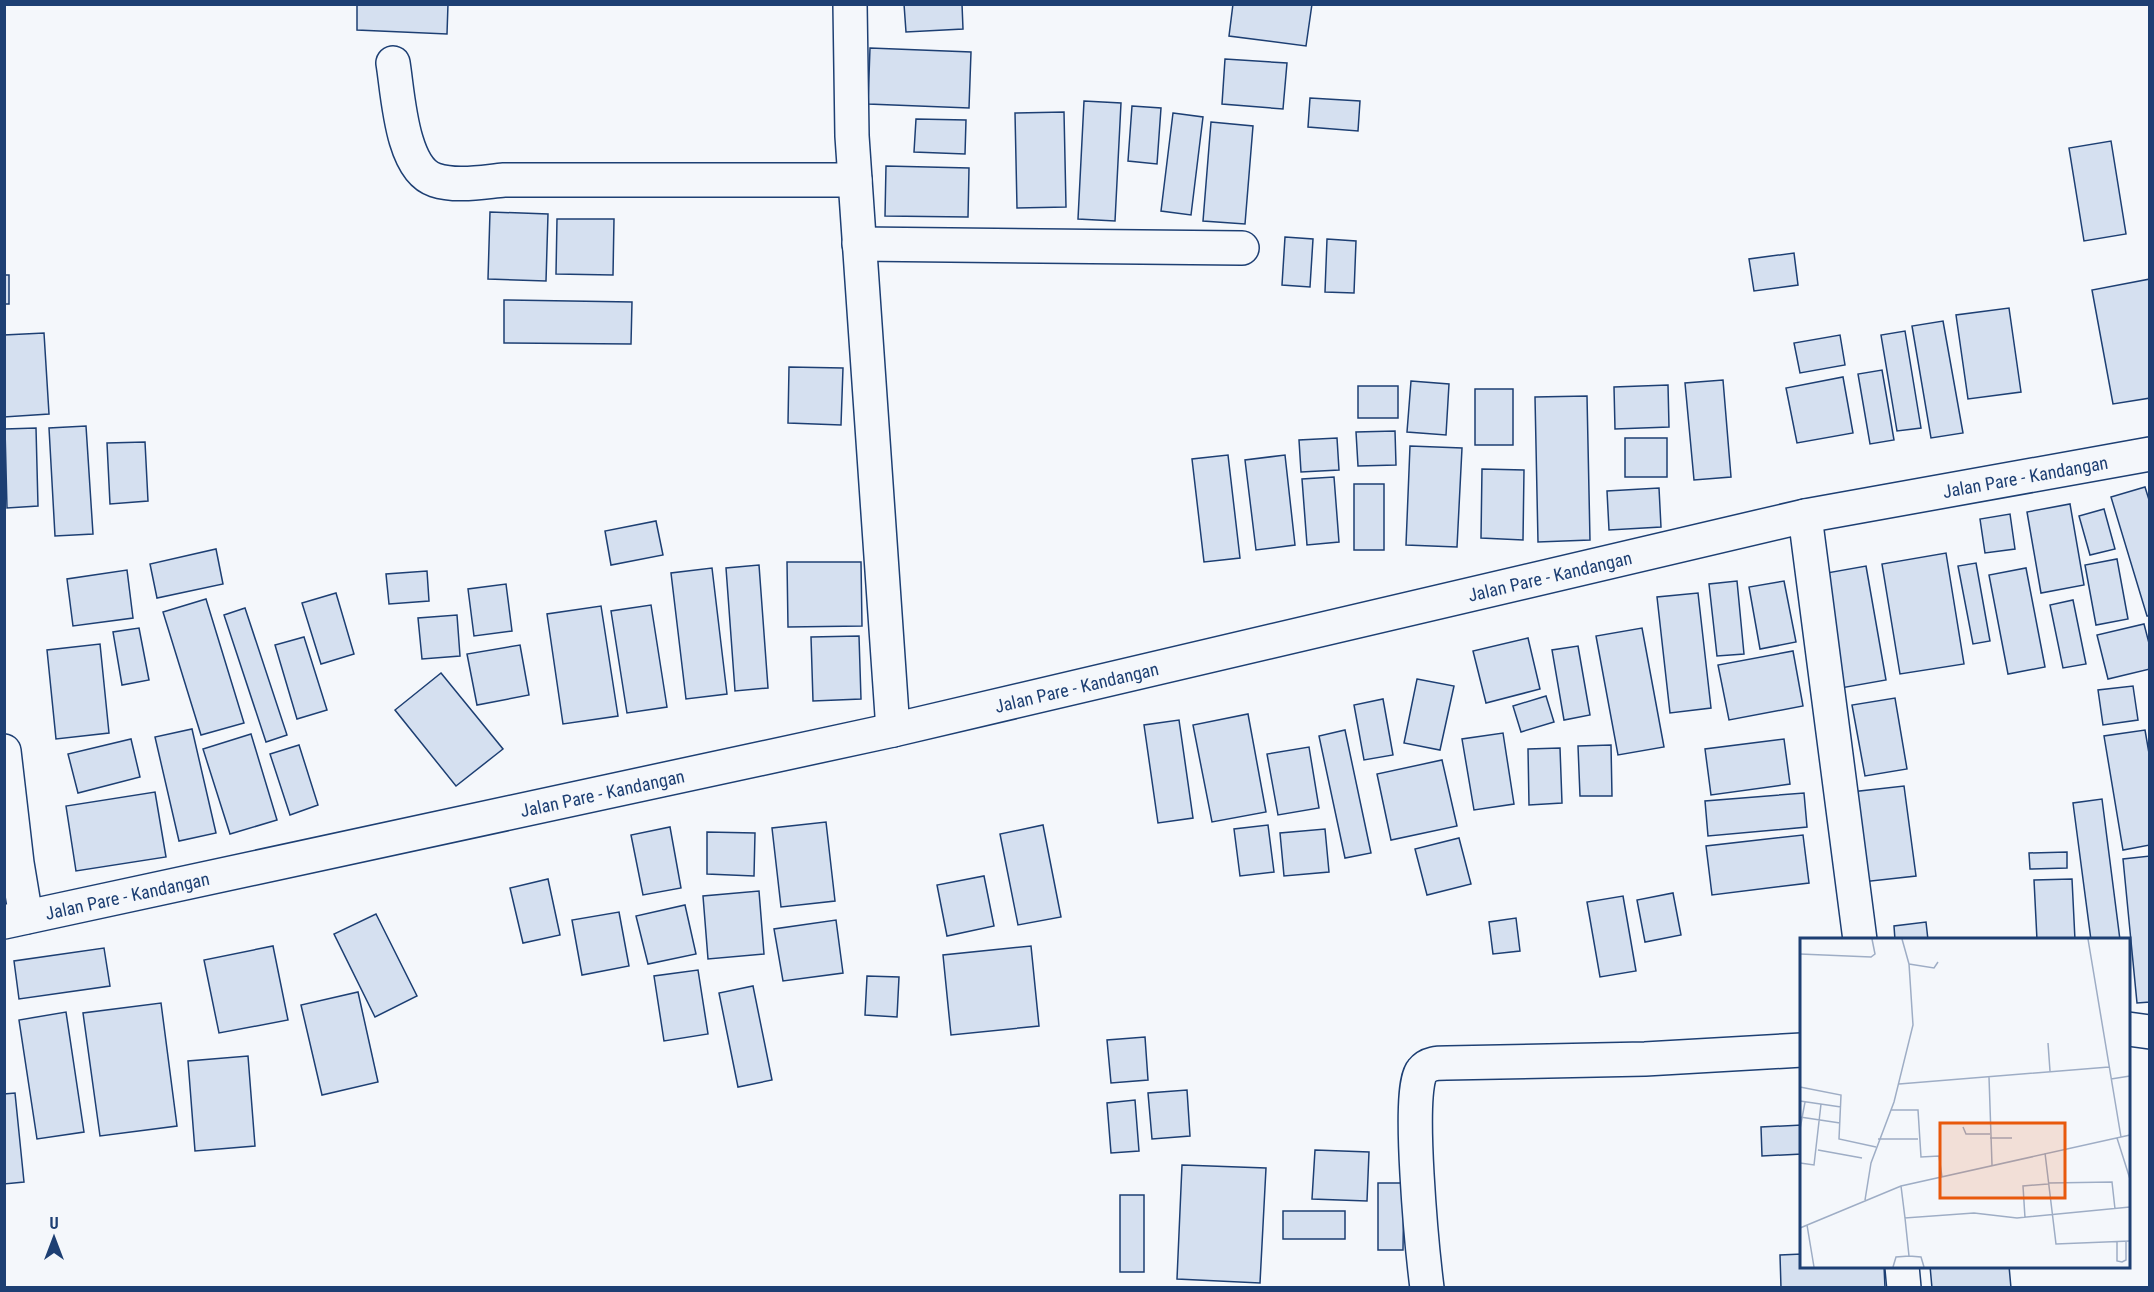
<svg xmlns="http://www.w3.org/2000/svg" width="2154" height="1292" font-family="'Roboto Condensed',sans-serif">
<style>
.building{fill:#d5e0f0;stroke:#1d3f73;stroke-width:1.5}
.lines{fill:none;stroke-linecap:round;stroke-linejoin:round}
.street-casing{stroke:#1d3f73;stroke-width:36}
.primary-casing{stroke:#1d3f73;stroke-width:36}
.street{stroke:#f4f7fb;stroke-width:33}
.primary{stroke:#f4f7fb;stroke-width:33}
.labels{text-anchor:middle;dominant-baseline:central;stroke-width:4.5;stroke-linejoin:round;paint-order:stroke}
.street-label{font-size:18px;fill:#1d3f73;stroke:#f4f7fb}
.inset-road{fill:none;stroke:#9eadc5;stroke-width:1.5}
.view{fill:#e8590c;fill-opacity:0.15;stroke:#e8590c;stroke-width:3}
.inset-edge{fill:none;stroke:#1d3f73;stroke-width:3}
</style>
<rect width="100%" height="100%" fill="#f4f7fb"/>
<!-- building -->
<g class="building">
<path d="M357,4H448L447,34L357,30Z"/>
<path d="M904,4H962L963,29L906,32Z"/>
<path d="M1233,4H1312L1306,46L1229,36Z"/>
<path d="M870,48L971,52L969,108L868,104Z"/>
<path d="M1225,59L1287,63L1283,109L1222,104Z"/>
<path d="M1310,98L1360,101L1358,131L1308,127Z"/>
<path d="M1084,101L1121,103L1115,221L1078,219Z"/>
<path d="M1132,106L1161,108L1157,164L1128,161Z"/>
<path d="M1064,112L1066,207L1017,208L1015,113Z"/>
<path d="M1173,113L1203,117L1191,215L1161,211Z"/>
<path d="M916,119L966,120L965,154L914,152Z"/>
<path d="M1211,122L1253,126L1245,224L1203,221Z"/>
<path d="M2111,141L2126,234L2084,241L2069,148Z"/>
<path d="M886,166L969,168L968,217L885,216Z"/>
<path d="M490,212L548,214L546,281L488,279Z"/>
<path d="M557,219H614L613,275L556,274Z"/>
<path d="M1285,237L1313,239L1310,287L1282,285Z"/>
<path d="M1327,239L1356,241L1354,293L1325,292Z"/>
<path d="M1794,253L1798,285L1754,291L1749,259Z"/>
<rect x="4" y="275" width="5" height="29"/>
<path d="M2150,279V398L2113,404L2092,290Z"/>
<path d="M504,300L632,302L631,344L504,343Z"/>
<path d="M2009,308L2021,392L1968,399L1956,315Z"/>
<path d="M1943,321L1963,433L1931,438L1912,326Z"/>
<path d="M1905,331L1921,428L1897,431L1881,335Z"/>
<path d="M44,333L49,414L4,417V335Z"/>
<path d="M1840,335L1845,365L1800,373L1794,343Z"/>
<path d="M789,367L843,368L841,425L788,423Z"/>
<path d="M1882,370L1894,440L1870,444L1858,374Z"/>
<path d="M1843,377L1853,433L1797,443L1786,388Z"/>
<path d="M1723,380L1731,477L1694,480L1685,383Z"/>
<path d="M1411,381L1449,384L1446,435L1407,432Z"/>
<path d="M1668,385L1669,427L1615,429L1614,387Z"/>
<rect x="1358" y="386" width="40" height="32"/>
<rect x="1475" y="389" width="38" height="56"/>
<path d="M1587,396L1590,540L1538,542L1535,397Z"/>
<path d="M86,426L93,534L55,536L49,428Z"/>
<path d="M36,428L38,506L7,508L5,429Z"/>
<path d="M1395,431L1396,465L1358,466L1356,432Z"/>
<path d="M1337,438L1339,470L1301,472L1299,440Z"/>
<rect x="1625" y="438" width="42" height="39"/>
<path d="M145,442L148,501L110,504L107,443Z"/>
<path d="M1410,446L1462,448L1457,547L1406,545Z"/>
<path d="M1228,455L1240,558L1204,562L1192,459Z"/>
<path d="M1285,455L1295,545L1256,550L1245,460Z"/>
<path d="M1482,469L1524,470L1523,540L1481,538Z"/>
<path d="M1334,477L1339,542L1307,545L1302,479Z"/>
<rect x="1354" y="484" width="30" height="66"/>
<path d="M2145,487L2150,503V616H2147L2111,497Z"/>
<path d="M1659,488L1661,527L1609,530L1607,491Z"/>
<path d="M2070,504L2084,585L2041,593L2027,512Z"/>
<path d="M2104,509L2115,549L2090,555L2079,516Z"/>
<path d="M2010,514L2015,549L1985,553L1980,519Z"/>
<path d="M656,521L663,555L611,565L605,531Z"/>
<path d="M216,549L223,584L157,598L150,564Z"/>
<path d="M1946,553L1964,664L1900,674L1882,564Z"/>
<path d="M2117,559L2128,619L2096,625L2085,565Z"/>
<path d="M787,562H861L862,626L788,627Z"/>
<path d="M1976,563L1990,641L1973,644L1958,566Z"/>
<path d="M759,565L768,688L735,691L726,568Z"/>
<path d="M1866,566L1886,680L1841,688L1821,574Z"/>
<path d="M712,568L727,694L686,699L671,573Z"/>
<path d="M2026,568L2045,667L2008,674L1989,575Z"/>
<path d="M127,570L133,618L73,626L67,579Z"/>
<path d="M427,571L429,601L389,604L386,574Z"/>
<path d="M1737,581L1744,654L1717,656L1709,584Z"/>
<path d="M1784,581L1796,642L1760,649L1749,587Z"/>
<path d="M506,584L512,631L474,636L468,589Z"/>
<path d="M336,593L354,654L321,664L302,603Z"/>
<path d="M1698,593L1711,708L1670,713L1657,597Z"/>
<path d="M206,599L244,723L201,735L163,612Z"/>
<path d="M2073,600L2086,664L2063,668L2050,605Z"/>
<path d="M651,605L667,707L627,713L611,611Z"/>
<path d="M601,606L618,716L563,724L547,614Z"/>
<path d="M245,608L287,735L266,742L224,615Z"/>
<path d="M457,615L460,656L422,659L418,618Z"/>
<path d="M2144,624L2150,647V669L2108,679L2097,635Z"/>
<path d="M139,628L149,680L122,685L113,632Z"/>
<path d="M1642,628L1664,747L1618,755L1596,636Z"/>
<path d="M859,636L861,699L813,701L811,637Z"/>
<path d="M304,637L327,710L297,719L275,645Z"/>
<path d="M1528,638L1540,689L1486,703L1473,651Z"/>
<path d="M100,644L109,733L56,739L47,650Z"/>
<path d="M520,645L529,695L477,705L467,654Z"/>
<path d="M1578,646L1590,715L1564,720L1552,650Z"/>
<path d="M1793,651L1803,706L1729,720L1718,665Z"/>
<path d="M441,673L503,749L456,786L395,710Z"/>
<path d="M1417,679L1454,686L1440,750L1404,743Z"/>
<path d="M2133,686L2138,720L2103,725L2098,690Z"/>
<path d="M1546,696L1554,722L1521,732L1513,706Z"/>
<path d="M1895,698L1907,769L1865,776L1852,705Z"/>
<path d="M1383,699L1393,755L1364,760L1354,705Z"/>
<path d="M1248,714L1266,812L1212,822L1193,725Z"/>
<path d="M1179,720L1193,818L1158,823L1144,725Z"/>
<path d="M192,729L216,833L179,841L155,737Z"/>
<path d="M1345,730L1371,853L1345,858L1319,736Z"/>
<path d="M2145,730L2150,759V845L2123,850L2104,736Z"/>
<path d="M1503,733L1514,804L1474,810L1462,739Z"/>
<path d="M251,734L277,820L230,834L203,749Z"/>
<path d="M131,739L140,777L78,793L68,754Z"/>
<path d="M1784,739L1790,784L1711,795L1705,749Z"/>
<path d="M299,745L318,805L290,815L270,754Z"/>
<path d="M1611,745L1612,796H1580L1578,746Z"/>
<path d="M1309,747L1319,808L1278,815L1267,754Z"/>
<path d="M1560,748L1562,803L1529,805L1528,749Z"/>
<path d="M1442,760L1457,826L1391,840L1377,774Z"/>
<path d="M1904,786L1916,876L1862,882L1851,792Z"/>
<path d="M155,792L166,857L76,871L66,806Z"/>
<path d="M1804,793L1807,827L1708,836L1705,801Z"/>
<path d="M2102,799L2120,940H2091L2073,803Z"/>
<path d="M826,822L835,901L781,907L772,828Z"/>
<path d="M1043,825L1061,917L1018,925L1000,834Z"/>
<path d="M1268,825L1274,872L1240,876L1234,829Z"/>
<path d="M670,827L681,888L643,895L631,835Z"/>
<path d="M1325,829L1329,872L1284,876L1280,833Z"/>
<path d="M707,832L755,833L754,876L707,874Z"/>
<path d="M1803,835L1809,883L1712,895L1706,846Z"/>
<path d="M1459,838L1471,884L1427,895L1415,849Z"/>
<path d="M2067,852V868L2030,869L2029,853Z"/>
<path d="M2150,856V1002L2137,1003L2123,859Z"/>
<path d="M984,876L994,926L947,936L937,885Z"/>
<path d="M548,879L560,935L523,943L510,888Z"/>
<path d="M2072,879L2075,940H2037L2034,880Z"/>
<path d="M759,891L764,954L708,959L703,896Z"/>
<path d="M1673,893L1681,935L1645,942L1637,900Z"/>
<path d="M1623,896L1636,971L1600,977L1587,902Z"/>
<path d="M685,905L696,954L648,964L636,916Z"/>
<path d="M619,912L629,966L582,975L572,920Z"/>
<path d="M376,914L417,996L375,1017L334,934Z"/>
<path d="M1516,918L1520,951L1493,954L1489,922Z"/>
<path d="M836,920L843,973L783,981L774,929Z"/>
<path d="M1926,922L1928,940H1895L1894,926Z"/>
<path d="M273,946L288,1020L219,1033L204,960Z"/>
<path d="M1031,946L1039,1026L951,1035L943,955Z"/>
<path d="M104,948L110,986L19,999L14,961Z"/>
<path d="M698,970L708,1034L664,1041L654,976Z"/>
<path d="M867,976L899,977L897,1017L865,1015Z"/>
<path d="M753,986L772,1080L738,1087L719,993Z"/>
<path d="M358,992L378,1082L322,1095L301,1005Z"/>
<path d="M161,1003L177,1126L100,1136L83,1013Z"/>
<path d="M66,1012L84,1132L37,1139L19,1020Z"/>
<path d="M1145,1037L1148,1080L1111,1083L1107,1040Z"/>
<path d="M248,1056L255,1146L195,1151L188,1061Z"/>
<path d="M1187,1090L1190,1136L1152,1139L1148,1093Z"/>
<path d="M15,1093L24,1182L4,1184V1094Z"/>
<path d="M1135,1100L1139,1151L1111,1153L1107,1103Z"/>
<path d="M1802,1125V1154L1762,1156L1761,1127Z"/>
<path d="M1315,1150L1369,1152L1367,1201L1312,1199Z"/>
<path d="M1182,1165L1266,1168L1260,1283L1177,1279Z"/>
<path d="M1378,1183H1404L1403,1250H1378Z"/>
<rect x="1120" y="1195" width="24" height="77"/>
<rect x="1283" y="1211" width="62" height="28"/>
<path d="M1802,1254V1266H1884L1885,1288H1781L1780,1255Z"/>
<path d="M1930,1266H2009L2011,1288H1932Z"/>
</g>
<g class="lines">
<defs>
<g id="street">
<path d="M850,4L852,136L893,730"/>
<path d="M393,63C398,93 401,169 435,180C456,187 482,182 504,180H855"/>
<path d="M859,244L1242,248"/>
<path d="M1805,516L1860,940"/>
<path d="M4,751L17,863L26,917"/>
<path d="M2128,1029L2150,1032"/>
<path d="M1902,1266L1904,1288"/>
<path d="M1427,1288C1423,1256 1406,1089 1422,1071C1428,1063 1438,1063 1447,1063L1645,1059L1802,1050"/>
</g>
<g id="primary">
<path id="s1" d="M4,922L893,730L1805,516L2150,454"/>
</g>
</defs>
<!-- street casing -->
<use href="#street" class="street-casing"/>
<!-- primary casing -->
<use href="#primary" class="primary-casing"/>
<!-- street -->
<use href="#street" class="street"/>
<!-- primary -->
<use href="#primary" class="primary"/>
</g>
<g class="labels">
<!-- street labels -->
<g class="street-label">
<text stroke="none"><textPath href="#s1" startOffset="2070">Jalan Pare - Kandangan</textPath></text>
<text stroke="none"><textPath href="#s1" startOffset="1584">Jalan Pare - Kandangan</textPath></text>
<text stroke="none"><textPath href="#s1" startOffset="1098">Jalan Pare - Kandangan</textPath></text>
<text stroke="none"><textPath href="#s1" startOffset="612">Jalan Pare - Kandangan</textPath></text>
<text stroke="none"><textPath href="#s1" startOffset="126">Jalan Pare - Kandangan</textPath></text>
</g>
</g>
<!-- overview -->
<g transform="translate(1800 938)">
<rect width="330" height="330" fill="#f4f7fb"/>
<path class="inset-road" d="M288,1L321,199M0,16L71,19L75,16L72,1M109,26L134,30L138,24M248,105L250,133M189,139L192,227M311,141L330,138M99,146L309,129M0,149L41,157L39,201L76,209M0,163L41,169M91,172H118L121,219L139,218L142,239M0,179L40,185M163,189L166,196H190M0,191L5,164M190,200H212M317,200L330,241M78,201H118M18,212L62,220M245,215L256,306L330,303M0,225L14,227L21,166M249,245L312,244L315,271M101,248L105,280L174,275L217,280L330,269M65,262L71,225L94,164L113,87L109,26L102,1M225,280L223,248L248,246M7,287L14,329M0,290L101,248L330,197M317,304V323L322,324L326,322V304M109,318L121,319L124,329M93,329L96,319L109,318L105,280"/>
<path class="view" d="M140,185H265V260H140Z"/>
<rect width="330" height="330" class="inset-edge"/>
</g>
<!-- border -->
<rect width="2154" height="1292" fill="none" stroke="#1d3f73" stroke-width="12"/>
<!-- north arrow -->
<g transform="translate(54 1238)" stroke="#f4f7fb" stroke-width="4.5" paint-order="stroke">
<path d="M0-4.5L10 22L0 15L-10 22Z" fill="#1d3f73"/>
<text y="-9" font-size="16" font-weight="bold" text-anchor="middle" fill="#1d3f73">U</text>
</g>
</svg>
